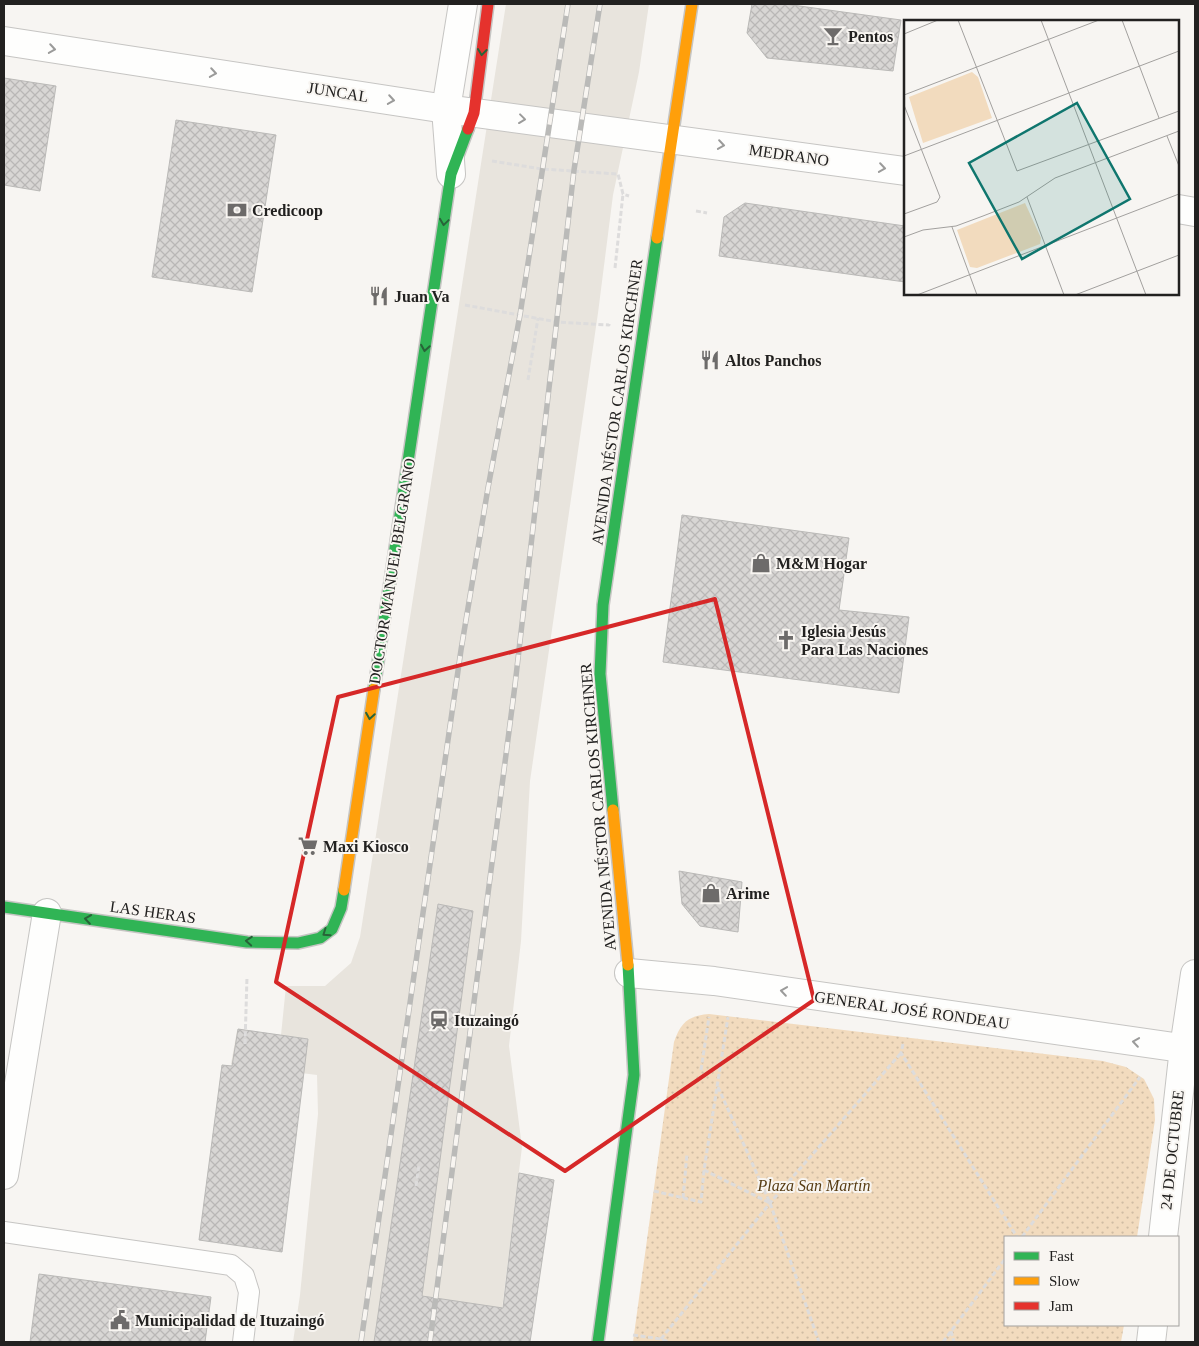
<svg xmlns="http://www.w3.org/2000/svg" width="1199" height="1346" font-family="Georgia,serif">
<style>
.built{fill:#e8e4dd}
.park{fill:url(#park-dots)}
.building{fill:url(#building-cross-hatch);stroke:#bab9b7}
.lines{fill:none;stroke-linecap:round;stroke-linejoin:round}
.lane-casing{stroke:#c6c5c3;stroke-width:22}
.street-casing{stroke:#c6c5c3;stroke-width:30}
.fast-casing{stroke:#c6c5c3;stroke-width:14}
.slow-casing{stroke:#c6c5c3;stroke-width:14}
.jam-casing{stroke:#c6c5c3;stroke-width:14}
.path{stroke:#dddcdc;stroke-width:3;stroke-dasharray:5 2.5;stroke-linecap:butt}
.lane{stroke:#fefefd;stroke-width:20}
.street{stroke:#fefefd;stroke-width:28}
.fast{stroke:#30b455;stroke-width:11}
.slow{stroke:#ff9f0a;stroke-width:11}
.jam{stroke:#e5322d;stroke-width:11}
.rail-casing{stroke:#babab8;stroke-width:5.5}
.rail{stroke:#f8f5f1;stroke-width:4;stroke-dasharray:11;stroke-linecap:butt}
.oneway{stroke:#9b9b9a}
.oneway2{stroke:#286338}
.marked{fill:none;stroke:#d62828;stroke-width:4;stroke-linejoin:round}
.labels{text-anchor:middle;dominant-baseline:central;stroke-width:4;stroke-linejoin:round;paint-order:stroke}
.poi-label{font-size:16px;font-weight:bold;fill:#222120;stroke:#f8f5f1;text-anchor:start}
.street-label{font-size:16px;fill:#222120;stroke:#f8f5f1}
.park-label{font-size:16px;font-style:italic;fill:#583d14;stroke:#f8f5f1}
.inset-road{fill:none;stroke:#a2a09e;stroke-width:1}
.view{fill:#0f766e;fill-opacity:0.15;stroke:#0f766e;stroke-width:2.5}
.inset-edge{fill:none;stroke:#222120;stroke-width:2.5}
</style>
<defs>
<pattern id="park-dots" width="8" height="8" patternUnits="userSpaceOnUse" patternTransform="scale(1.25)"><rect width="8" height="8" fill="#f2dbbe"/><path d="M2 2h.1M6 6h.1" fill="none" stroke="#cfbca3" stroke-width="1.8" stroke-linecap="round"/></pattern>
<pattern id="building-cross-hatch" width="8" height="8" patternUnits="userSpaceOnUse" patternTransform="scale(1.25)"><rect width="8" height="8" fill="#d8d6d4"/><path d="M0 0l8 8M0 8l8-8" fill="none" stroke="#b9b7b6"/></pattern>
</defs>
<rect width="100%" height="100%" fill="#f7f5f2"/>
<!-- built -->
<path class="built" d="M506,4H649L639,72L613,195L598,313L530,781L521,941L509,1046L522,1147L498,1342H293L300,1295L318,1114L317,1075L231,1064L237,1031L281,1035L286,986H325L351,963L360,937Z"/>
<!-- park -->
<path class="park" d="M709,1014L1103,1061L1126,1067L1144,1079L1154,1099L1155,1120L1137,1237H1005V1325H1124L1121,1342H633L674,1042C681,1022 688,1016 709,1014Z"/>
<!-- building -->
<g class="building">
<path d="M752,4H785L901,20L893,71L767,58L747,33Z"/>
<path d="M4,78L56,86L40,191L4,185Z"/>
<path d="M176,120L276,135L252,292L152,277Z"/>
<path d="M745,203L905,226V282L719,256L724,217Z"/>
<path d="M682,515L849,538L839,610L909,617L899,693L663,662Z"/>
<path d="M679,871L742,882L738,932L700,926L682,904Z"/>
<path d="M438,904L473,911L422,1296L503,1308L519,1173L554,1180L530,1342H374Z"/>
<path d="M238,1029L308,1039L282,1252L199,1240L222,1065L232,1066Z"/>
<path d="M39,1274L211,1297L205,1342H30Z"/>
</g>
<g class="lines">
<defs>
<path id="lane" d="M4,1232L231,1265L244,1276L249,1292L243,1342"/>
<g id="street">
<path d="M4,41L446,109L905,171"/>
<path d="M451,174L446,109L463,4"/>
<path d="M1178,209L1195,212"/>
<path d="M629,973L714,981L1195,1050"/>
<path d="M4,1175L47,913"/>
<path d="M1163,1237L1184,1048L1195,974"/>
<path d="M1151,1342L1153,1325"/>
</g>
<g id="fast">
<path d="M374,689L451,174L468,129"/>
<path d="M613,810L600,674L603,605L657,238"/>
<path d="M4,907L247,942L298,943L320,938L332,929L341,908L344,890"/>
<path d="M598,1342L634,1075L628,965"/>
</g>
<g id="slow">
<path d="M657,238L692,4"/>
<path d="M613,810L628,965"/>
<path d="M344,890L374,689"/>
</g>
<path id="jam" d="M468,129L474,113L488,4"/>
</defs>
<!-- lane casing -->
<use href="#lane" class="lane-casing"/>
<!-- street casing -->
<use href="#street" class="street-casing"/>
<!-- fast casing -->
<use href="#fast" class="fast-casing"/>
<!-- slow casing -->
<use href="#slow" class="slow-casing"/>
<!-- jam casing -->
<use href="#jam" class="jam-casing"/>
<!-- path -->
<g class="path">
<path d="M492,161L542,169L618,174L623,194L629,196"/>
<path d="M696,211L707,213"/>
<path d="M615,268L623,194"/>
<path d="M465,305L557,322L609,325V324"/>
<path d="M528,380L538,318"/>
<path d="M245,1044L247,977"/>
<path d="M903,1044L901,1053L1017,1237"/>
<path d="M701,1070L709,1017"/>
<path d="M718,1087L770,1203L819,1342"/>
<path d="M704,1170L770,1203"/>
<path d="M416,1186L419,1165"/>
<path d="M654,1191L701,1202L704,1170L728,1017"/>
<path d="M683,1198L687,1154"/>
<path d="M1022,1237L1140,1077"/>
<path d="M951,1331L954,1342"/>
<path d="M633,1335L661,1339L669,1342"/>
<path d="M661,1339L770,1203L901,1053"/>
<path d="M943,1342L1005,1259"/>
</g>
<!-- lane -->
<use href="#lane" class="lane"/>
<!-- street -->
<use href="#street" class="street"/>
<!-- fast -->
<use href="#fast" class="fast"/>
<!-- slow -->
<use href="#slow" class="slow"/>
<!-- jam -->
<use href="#jam" class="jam"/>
<defs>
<g id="rail">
<path d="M361,1342L461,650L488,488L520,315L568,4"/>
<path d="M430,1342L515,685L574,170L600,4"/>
</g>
</defs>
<!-- rail casing -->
<use href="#rail" class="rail-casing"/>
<!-- rail -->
<use href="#rail" class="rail"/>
</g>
<!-- one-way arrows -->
<defs><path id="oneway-chevron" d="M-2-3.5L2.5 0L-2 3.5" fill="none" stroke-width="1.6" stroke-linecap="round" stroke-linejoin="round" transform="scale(1.25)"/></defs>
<g class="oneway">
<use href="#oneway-chevron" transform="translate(52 49) rotate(9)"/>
<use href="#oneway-chevron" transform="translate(213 73) rotate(9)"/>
<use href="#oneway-chevron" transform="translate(391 100) rotate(9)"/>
<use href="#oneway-chevron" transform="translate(522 119) rotate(7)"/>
<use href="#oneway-chevron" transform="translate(721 145) rotate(8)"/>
<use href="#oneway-chevron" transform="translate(882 168) rotate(8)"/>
<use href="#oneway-chevron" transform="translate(784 991) rotate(-172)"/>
<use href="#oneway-chevron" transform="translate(1136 1042) rotate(-172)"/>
</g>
<g class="oneway2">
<use href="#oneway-chevron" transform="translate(482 52) rotate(97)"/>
<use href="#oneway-chevron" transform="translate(444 222) rotate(98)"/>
<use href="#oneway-chevron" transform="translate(425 348) rotate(99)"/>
<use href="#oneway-chevron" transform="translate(370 716) rotate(99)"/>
<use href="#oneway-chevron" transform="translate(88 919) rotate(-172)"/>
<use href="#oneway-chevron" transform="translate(326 933) rotate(145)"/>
<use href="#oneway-chevron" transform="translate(249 941) rotate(-176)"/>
</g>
<!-- marked area -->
<path class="marked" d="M715,599L814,1000L565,1171L276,982L338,697Z"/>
<!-- icons -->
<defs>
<symbol id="bar-bare" viewBox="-9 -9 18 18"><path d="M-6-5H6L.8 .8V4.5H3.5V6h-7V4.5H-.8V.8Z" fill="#6d6b6a" stroke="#f8f5f1" stroke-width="2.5" paint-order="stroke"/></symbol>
<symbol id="bank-bare" viewBox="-9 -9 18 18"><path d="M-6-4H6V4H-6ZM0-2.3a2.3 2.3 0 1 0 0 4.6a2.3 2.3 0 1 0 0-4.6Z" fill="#6d6b6a" stroke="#f8f5f1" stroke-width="2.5" paint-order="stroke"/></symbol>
<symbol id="restaurant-bare" viewBox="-9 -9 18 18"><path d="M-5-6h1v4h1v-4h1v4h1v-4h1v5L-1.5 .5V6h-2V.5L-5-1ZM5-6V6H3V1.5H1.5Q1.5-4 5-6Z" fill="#6d6b6a" stroke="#f8f5f1" stroke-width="2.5" paint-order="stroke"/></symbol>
<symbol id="shop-bare" viewBox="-9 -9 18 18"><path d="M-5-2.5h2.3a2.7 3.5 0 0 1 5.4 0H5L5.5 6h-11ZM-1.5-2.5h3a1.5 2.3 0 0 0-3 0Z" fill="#6d6b6a" stroke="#f8f5f1" stroke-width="2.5" paint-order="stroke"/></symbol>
<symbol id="church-bare" viewBox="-9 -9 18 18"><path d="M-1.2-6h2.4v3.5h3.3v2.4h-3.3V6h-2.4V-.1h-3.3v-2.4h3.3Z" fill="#6d6b6a" stroke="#f8f5f1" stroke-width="2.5" paint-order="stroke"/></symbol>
<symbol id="supermarket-bare" viewBox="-9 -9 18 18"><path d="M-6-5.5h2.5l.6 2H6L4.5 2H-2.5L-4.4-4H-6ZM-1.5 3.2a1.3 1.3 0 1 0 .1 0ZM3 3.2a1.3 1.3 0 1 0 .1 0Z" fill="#6d6b6a" stroke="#f8f5f1" stroke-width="2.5" paint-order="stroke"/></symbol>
<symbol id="station-bare" viewBox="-9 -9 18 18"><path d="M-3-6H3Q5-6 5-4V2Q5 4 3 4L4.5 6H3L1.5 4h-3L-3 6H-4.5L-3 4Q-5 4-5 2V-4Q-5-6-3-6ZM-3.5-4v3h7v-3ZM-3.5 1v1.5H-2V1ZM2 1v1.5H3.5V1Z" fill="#6d6b6a" stroke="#f8f5f1" stroke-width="2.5" paint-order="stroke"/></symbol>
<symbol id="civic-bare" viewBox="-9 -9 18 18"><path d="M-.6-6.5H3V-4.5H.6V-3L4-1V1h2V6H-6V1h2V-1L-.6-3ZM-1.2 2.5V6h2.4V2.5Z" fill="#6d6b6a" stroke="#f8f5f1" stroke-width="2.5" paint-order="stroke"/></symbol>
</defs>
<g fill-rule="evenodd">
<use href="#bar-bare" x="819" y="22" width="28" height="28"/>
<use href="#bank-bare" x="223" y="196" width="28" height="28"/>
<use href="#restaurant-bare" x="365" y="282" width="28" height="28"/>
<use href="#restaurant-bare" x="696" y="346" width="28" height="28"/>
<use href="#shop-bare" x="747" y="549" width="28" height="28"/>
<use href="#church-bare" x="772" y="626" width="28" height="28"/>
<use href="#supermarket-bare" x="294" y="832" width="28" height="28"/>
<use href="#shop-bare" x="697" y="879" width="28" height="28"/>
<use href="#station-bare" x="425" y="1006" width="28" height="28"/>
<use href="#civic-bare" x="106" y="1306" width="28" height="28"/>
</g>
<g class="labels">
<!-- poi labels -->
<g class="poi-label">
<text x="848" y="36">Pentos</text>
<text x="252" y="210">Credicoop</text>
<text x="394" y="296">Juan Va</text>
<text x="725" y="360">Altos Panchos</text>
<text x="776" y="563">M&amp;M Hogar</text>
<text x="801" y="631">Iglesia Jesús<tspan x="801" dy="18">Para Las Naciones</tspan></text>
<text x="323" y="846">Maxi Kiosco</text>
<text x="726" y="893">Arime</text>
<text x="454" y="1020">Ituzaingó</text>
<text x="135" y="1320">Municipalidad de Ituzaingó</text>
</g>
<!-- street labels -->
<g class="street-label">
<text transform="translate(338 92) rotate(9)">JUNCAL</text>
<text transform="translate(789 155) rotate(8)">MEDRANO</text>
<text transform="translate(617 402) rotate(-82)">AVENIDA NÉSTOR CARLOS KIRCHNER</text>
<text transform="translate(392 571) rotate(-81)">DOCTOR MANUEL BELGRANO</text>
<text transform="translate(598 807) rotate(-95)">AVENIDA NÉSTOR CARLOS KIRCHNER</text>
<text transform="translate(153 912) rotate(8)">LAS HERAS</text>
<text transform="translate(912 1010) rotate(8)">GENERAL JOSÉ RONDEAU</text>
<text transform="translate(1172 1150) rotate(-84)">24 DE OCTUBRE</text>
</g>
<!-- park labels -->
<g class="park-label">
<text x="814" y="1185">Plaza San Martín</text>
</g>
</g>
<!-- overview -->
<g transform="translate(904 20)">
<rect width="275" height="275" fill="#f7f5f2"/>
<path d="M68,52L74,57L88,98L19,123L5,77ZM121,183L137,218L136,224L73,248L66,247L53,210Z" fill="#f2dbbe"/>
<path class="inset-road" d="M54,0L113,151L275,91M137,0L242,275M218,0L255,98M0,14L34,0M0,75L195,0M0,85L36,177L33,182L0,194M263,116L275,146M0,136L275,31M123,177L160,275M48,207L73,275M0,217L19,210L52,206L79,196L115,182L151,158L275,111M13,275L275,174M171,275L275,235"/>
<path class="view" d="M173,83L226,179L118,239L65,143Z"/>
<rect width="275" height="275" class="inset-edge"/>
</g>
<!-- border -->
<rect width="1199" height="1346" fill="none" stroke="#222120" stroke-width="10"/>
<!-- legend -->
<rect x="1004" y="1236" width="175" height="90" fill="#f8f5f1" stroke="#a2a09d"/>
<rect x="1014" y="1252" width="25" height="8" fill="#30b455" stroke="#a2a09d"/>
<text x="1049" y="1261" font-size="15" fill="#222120">Fast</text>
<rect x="1014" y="1277" width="25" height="8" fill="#ff9f0a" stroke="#a2a09d"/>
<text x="1049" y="1286" font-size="15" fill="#222120">Slow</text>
<rect x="1014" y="1302" width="25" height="8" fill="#e5322d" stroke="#a2a09d"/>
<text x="1049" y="1311" font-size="15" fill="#222120">Jam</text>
</svg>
